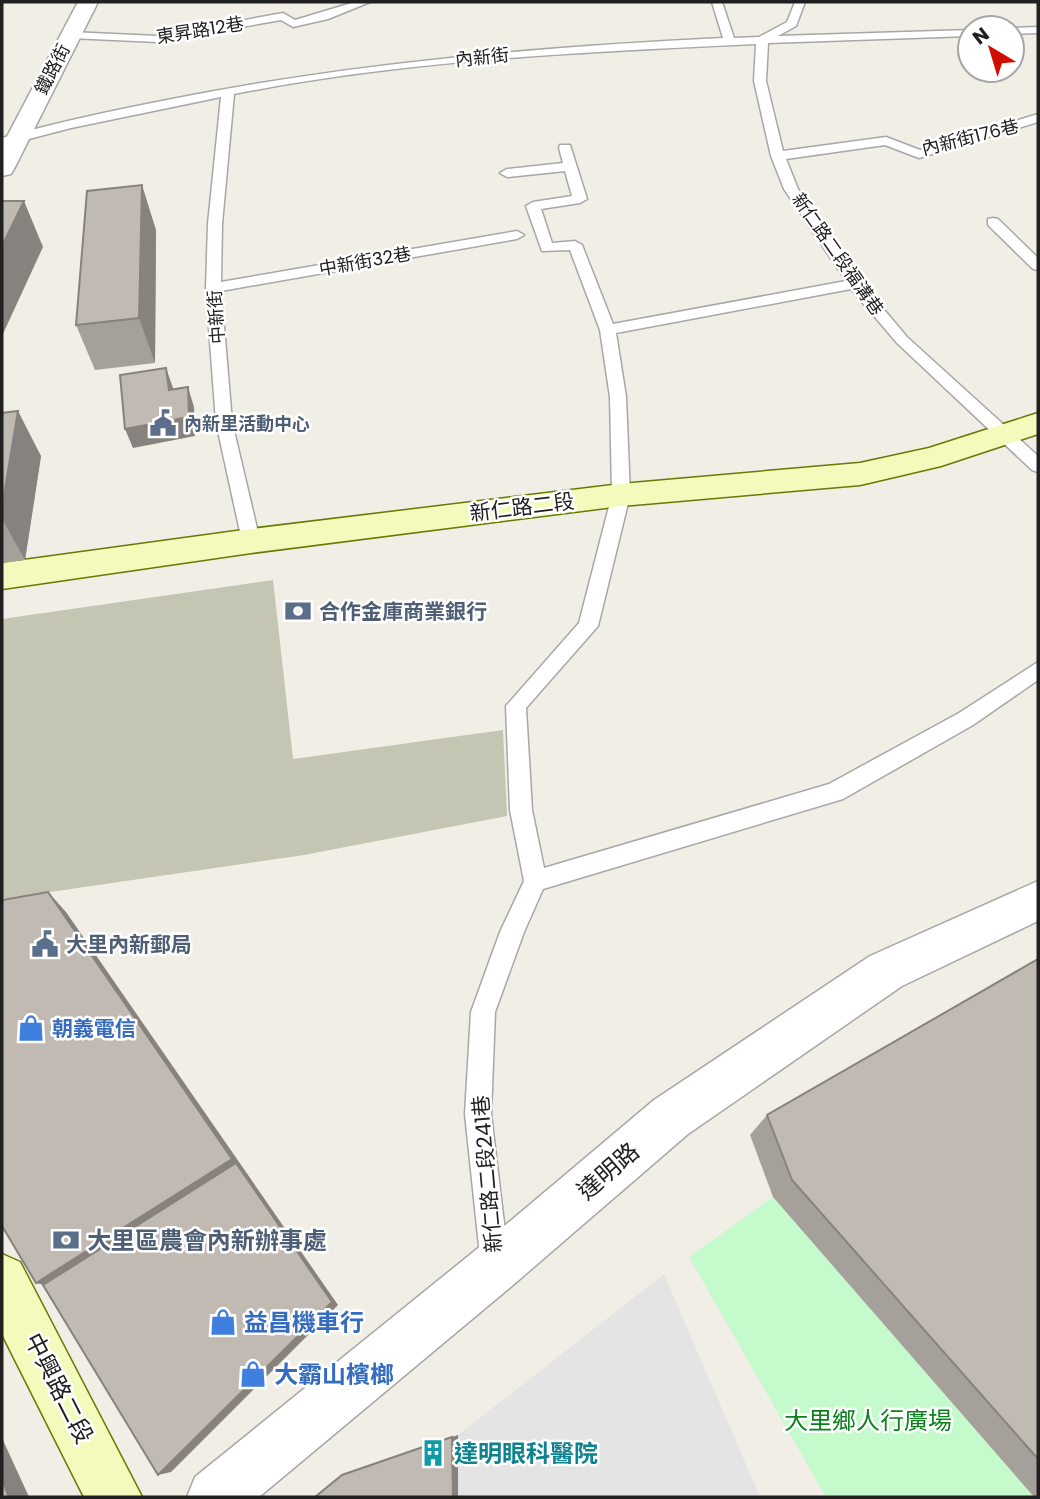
<svg xmlns="http://www.w3.org/2000/svg" width="1040" height="1499" font-family="Poppins,'Noto Sans TC',sans-serif">
<style>
.construction{fill:#c4c5b2}
.park{fill:#c4facc}
.parking{fill:#e4e4e4}
.lines{fill:none;stroke-linecap:round;stroke-linejoin:round}
.lane-casing{stroke:#a7a7a7;stroke-width:3}
.street-casing{stroke:#a7a7a7;stroke-width:3}
.secondary-casing{stroke:#667a04;stroke-width:3}
.lane{fill:#fff;fill-rule:evenodd}
.street{fill:#fff;fill-rule:evenodd}
.secondary{fill:#f3fabb;fill-rule:evenodd}
.wall{fill:#a6a09a}
.shaded-wall{fill:#87827d}
.building{fill:#c1bab3;stroke:#87827d;stroke-width:2}
.labels{text-anchor:middle;dominant-baseline:central;stroke-width:5;stroke-linejoin:round;paint-order:stroke}
.far-street-label{font-size:18px;fill:#202020;stroke:#fff}
.far-service-label{font-size:18px;font-weight:bold;fill:#4e5e75;stroke:#fff;text-anchor:start}
.street-label{font-size:21px;fill:#202020;stroke:#fff}
.service-label{font-size:21px;font-weight:bold;fill:#4e5e75;stroke:#fff;text-anchor:start}
.shop-label{font-size:21px;font-weight:bold;fill:#366cbe;stroke:#fff;text-anchor:start}
.near-street-label{font-size:24px;fill:#202020;stroke:#fff}
.near-service-label{font-size:24px;font-weight:bold;fill:#4e5e75;stroke:#fff;text-anchor:start}
.near-shop-label{font-size:24px;font-weight:bold;fill:#366cbe;stroke:#fff;text-anchor:start}
.near-park-label{font-size:24px;fill:#0b811c;stroke:#fff}
.near-culture-label{font-size:24px;font-weight:bold;fill:#0d838f;stroke:#fff;text-anchor:start}
</style>
<rect width="100%" height="100%" fill="#f1eee6"/>
<!-- construction -->
<path class="construction" d="M273,580L293,759L503,730L507,816L304,855L2,899V619Z"/>
<!-- park -->
<path class="park" d="M773,1197L1034,1497H826L689,1257Z"/>
<!-- parking -->
<path class="parking" d="M664,1274L760,1497H458V1435Z"/>
<g class="lines">
<defs>
<g id="lane">
<path d="M355,2H370L328,19L293,27L281,20L158,42L70,38L64,35L70,32L158,36L283,13L295,20Z"/>
<path d="M712,2H722L734,38L759,37L787,22L795,2H805L796,26L778,36L970,30V36L768,43L766,81L783,151L886,137L920,150L1038,114V122L919,158L885,145L786,159L798,189L860,281L907,337L1038,456V472L1032,470L897,343L851,289L616,333L626,397L630,495L598,626L526,708L532,810L544,868L829,784L959,713L1038,662V680L973,725L843,799L543,889L524,932L495,1012L491,1114L509,1265L505,1275L495,1279L485,1275L481,1265L465,1114L471,1012L500,932L524,881L510,810L506,706L579,623L612,495L610,397L600,330L570,250L542,251L526,206L533,202L572,196L565,171L507,177L500,173L507,169L563,163L559,148L560,145H570L587,199L580,203L541,209L552,243L575,241L582,245L613,324L846,281L784,189L771,156L754,81L756,44C582,52 405,60 234,94L222,224L221,282L517,231L524,235L517,239L221,291L232,422L260,541L257,546H245L242,541L216,422L206,288L208,224L221,97L71,128L2,146V138C58,122 115,110 172,99C353,63 538,47 723,38Z"/>
<path d="M1038,27V33L1012,34L1010,28Z"/>
<path d="M993,218L998,219L1038,258V270L1033,269L988,225V219Z"/>
</g>
<g id="street">
<path d="M78,2H98L14,169L11,174L2,176V146Z"/>
<path d="M1038,881V921L902,986L688,1134L513,1285L259,1497H187L195,1477L477,1249L654,1100L870,956Z"/>
</g>
<g id="secondary">
<path d="M1038,413V434L941,466L860,485L621,506L251,553L2,589V563L251,529L621,484L860,463L929,448Z"/>
<path d="M2,1254L20,1262L142,1497H84L2,1334Z"/>
</g>
</defs>
<!-- lane casing -->
<use href="#lane" class="lane-casing"/>
<!-- street casing -->
<use href="#street" class="street-casing"/>
<!-- secondary casing -->
<use href="#secondary" class="secondary-casing"/>
<!-- lane -->
<use href="#lane" class="lane"/>
<!-- street -->
<use href="#street" class="street"/>
<!-- secondary -->
<use href="#secondary" class="secondary"/>
</g>
<!-- wall -->
<g class="wall">
<path d="M156,230L155,363L95,370L76,325Z"/>
<path d="M2,413L41,456L25,560L2,563Z"/>
<path d="M1038,959V1497H1034L773,1197L750,1135L767,1115Z"/>
</g>
<!-- shaded-wall -->
<g class="shaded-wall">
<path d="M142,185L156,230L155,363L139,318Z"/>
<path d="M24,201L43,247L2,336V246Z"/>
<path d="M166,368L173,388L176,409L169,390Z"/>
<path d="M188,387L194,407L195,436L133,448L125,429Z"/>
<path d="M18,411L41,456L25,560L2,519V507Z"/>
<path d="M48,892L66,912L338,1305L171,1472L158,1475L59,1289L36,1283Z"/>
<path d="M458,1435V1497H453L452,1437Z"/>
<path d="M2,1438L29,1497H9L2,1480Z"/>
</g>
<!-- building -->
<g class="building">
<path d="M142,185L139,318L76,325L87,191Z"/>
<path d="M2,201H24L2,246Z"/>
<path d="M166,368L169,390L188,387L189,417L125,429L120,375Z"/>
<path d="M18,411L2,507V413Z"/>
<path d="M48,892L232,1159L36,1283L2,1226V900Z"/>
<path d="M1038,959V1459L792,1180L767,1115Z"/>
<path d="M236,1163L332,1302L158,1475L43,1285Z"/>
<path d="M452,1437L453,1497H315L342,1475Z"/>
<path d="M2,1480L9,1497H2Z"/>
</g>
<!-- icons -->
<defs>
<symbol id="civic-bare" viewBox="-9 -9 18 18"><path d="M-.6-6.5H3V-4.5H.6V-3L4-1V1h2V6H-6V1h2V-1L-.6-3ZM-1.2 2.5V6h2.4V2.5Z" fill="#5c6f8a" stroke="#fff" stroke-width="2.5" paint-order="stroke"/></symbol>
<symbol id="bank-bare" viewBox="-9 -9 18 18"><path d="M-6-4H6V4H-6ZM0-2.3a2.3 2.3 0 1 0 0 4.6a2.3 2.3 0 1 0 0-4.6Z" fill="#5c6f8a" stroke="#fff" stroke-width="2.5" paint-order="stroke"/></symbol>
<symbol id="shop-bare" viewBox="-9 -9 18 18"><path d="M-5-2.5h2.3a2.7 3.5 0 0 1 5.4 0H5L5.5 6h-11ZM-1.5-2.5h3a1.5 2.3 0 0 0-3 0Z" fill="#3f7fe0" stroke="#fff" stroke-width="2.5" paint-order="stroke"/></symbol>
<symbol id="building-bare" viewBox="-9 -9 18 18"><path d="M-4-6H4V6H1V3H-1V6H-4ZM-2.5-4.3h1.7v1.8h-1.7ZM.8-4.3h1.7v1.8H.8ZM-2.5-1h1.7V.8h-1.7ZM.8-1h1.7V.8H.8Z" fill="#0f9aa8" stroke="#fff" stroke-width="2.5" paint-order="stroke"/></symbol>
</defs>
<g fill-rule="evenodd">
<use href="#civic-bare" x="144" y="404" width="38" height="38"/>
<use href="#bank-bare" x="279" y="592" width="38" height="38"/>
<use href="#civic-bare" x="26" y="925" width="38" height="38"/>
<use href="#shop-bare" x="12" y="1009" width="38" height="38"/>
<use href="#bank-bare" x="47" y="1221" width="38" height="38"/>
<use href="#shop-bare" x="204" y="1303" width="38" height="38"/>
<use href="#shop-bare" x="234" y="1355" width="38" height="38"/>
<use href="#building-bare" x="414" y="1434" width="38" height="38"/>
</g>
<g class="labels">
<!-- far-street labels -->
<g class="far-street-label">
<text transform="translate(200 30) rotate(-9)">東昇路12巷</text>
<text transform="translate(482 57) rotate(-6)">內新街</text>
<text transform="translate(52 69) rotate(-63)">鐵路街</text>
<text transform="translate(970 137) rotate(-14)">內新街176巷</text>
<text transform="translate(838 254) rotate(55)">新仁路二段福溝巷</text>
<text transform="translate(365 261) rotate(-10)">中新街32巷</text>
<text transform="translate(216 317) rotate(-94)">中新街</text>
</g>
<!-- far-service labels -->
<g class="far-service-label">
<text x="184" y="423">內新里活動中心</text>
</g>
<!-- street labels -->
<g class="street-label">
<text transform="translate(522 507) rotate(-7)">新仁路二段</text>
<text transform="translate(487 1174) rotate(-95)">新仁路二段241巷</text>
</g>
<!-- service labels -->
<g class="service-label">
<text x="319" y="611">合作金庫商業銀行</text>
<text x="66" y="944">大里內新郵局</text>
</g>
<!-- shop labels -->
<g class="shop-label">
<text x="52" y="1028">朝義電信</text>
</g>
<!-- near-street labels -->
<g class="near-street-label">
<text transform="translate(608 1171) rotate(-41)">達明路</text>
<text transform="translate(59 1388) rotate(63)">中興路二段</text>
</g>
<!-- near-service labels -->
<g class="near-service-label">
<text x="87" y="1240">大里區農會內新辦事處</text>
</g>
<!-- near-shop labels -->
<g class="near-shop-label">
<text x="244" y="1322">益昌機車行</text>
<text x="274" y="1374">大霸山檳榔</text>
</g>
<!-- near-park labels -->
<g class="near-park-label">
<text x="868" y="1420">大里鄉人行廣場</text>
</g>
<!-- near-culture labels -->
<g class="near-culture-label">
<text x="454" y="1453">達明眼科醫院</text>
</g>
</g>
<!-- border -->
<rect width="1040" height="1499" fill="none" stroke="#202020" stroke-width="7"/>
<!-- north arrow -->
<g transform="translate(991 49) rotate(322)"><circle r="33" fill="#ffffff" stroke="#a6a6a6" stroke-width="2"/>
<path d="M0-5L12 26L0 18L-12 26Z" fill="#d00d00"/>
<text y="-10" font-size="19" font-weight="bold" text-anchor="middle" fill="#202020">N</text>
</g>
</svg>
